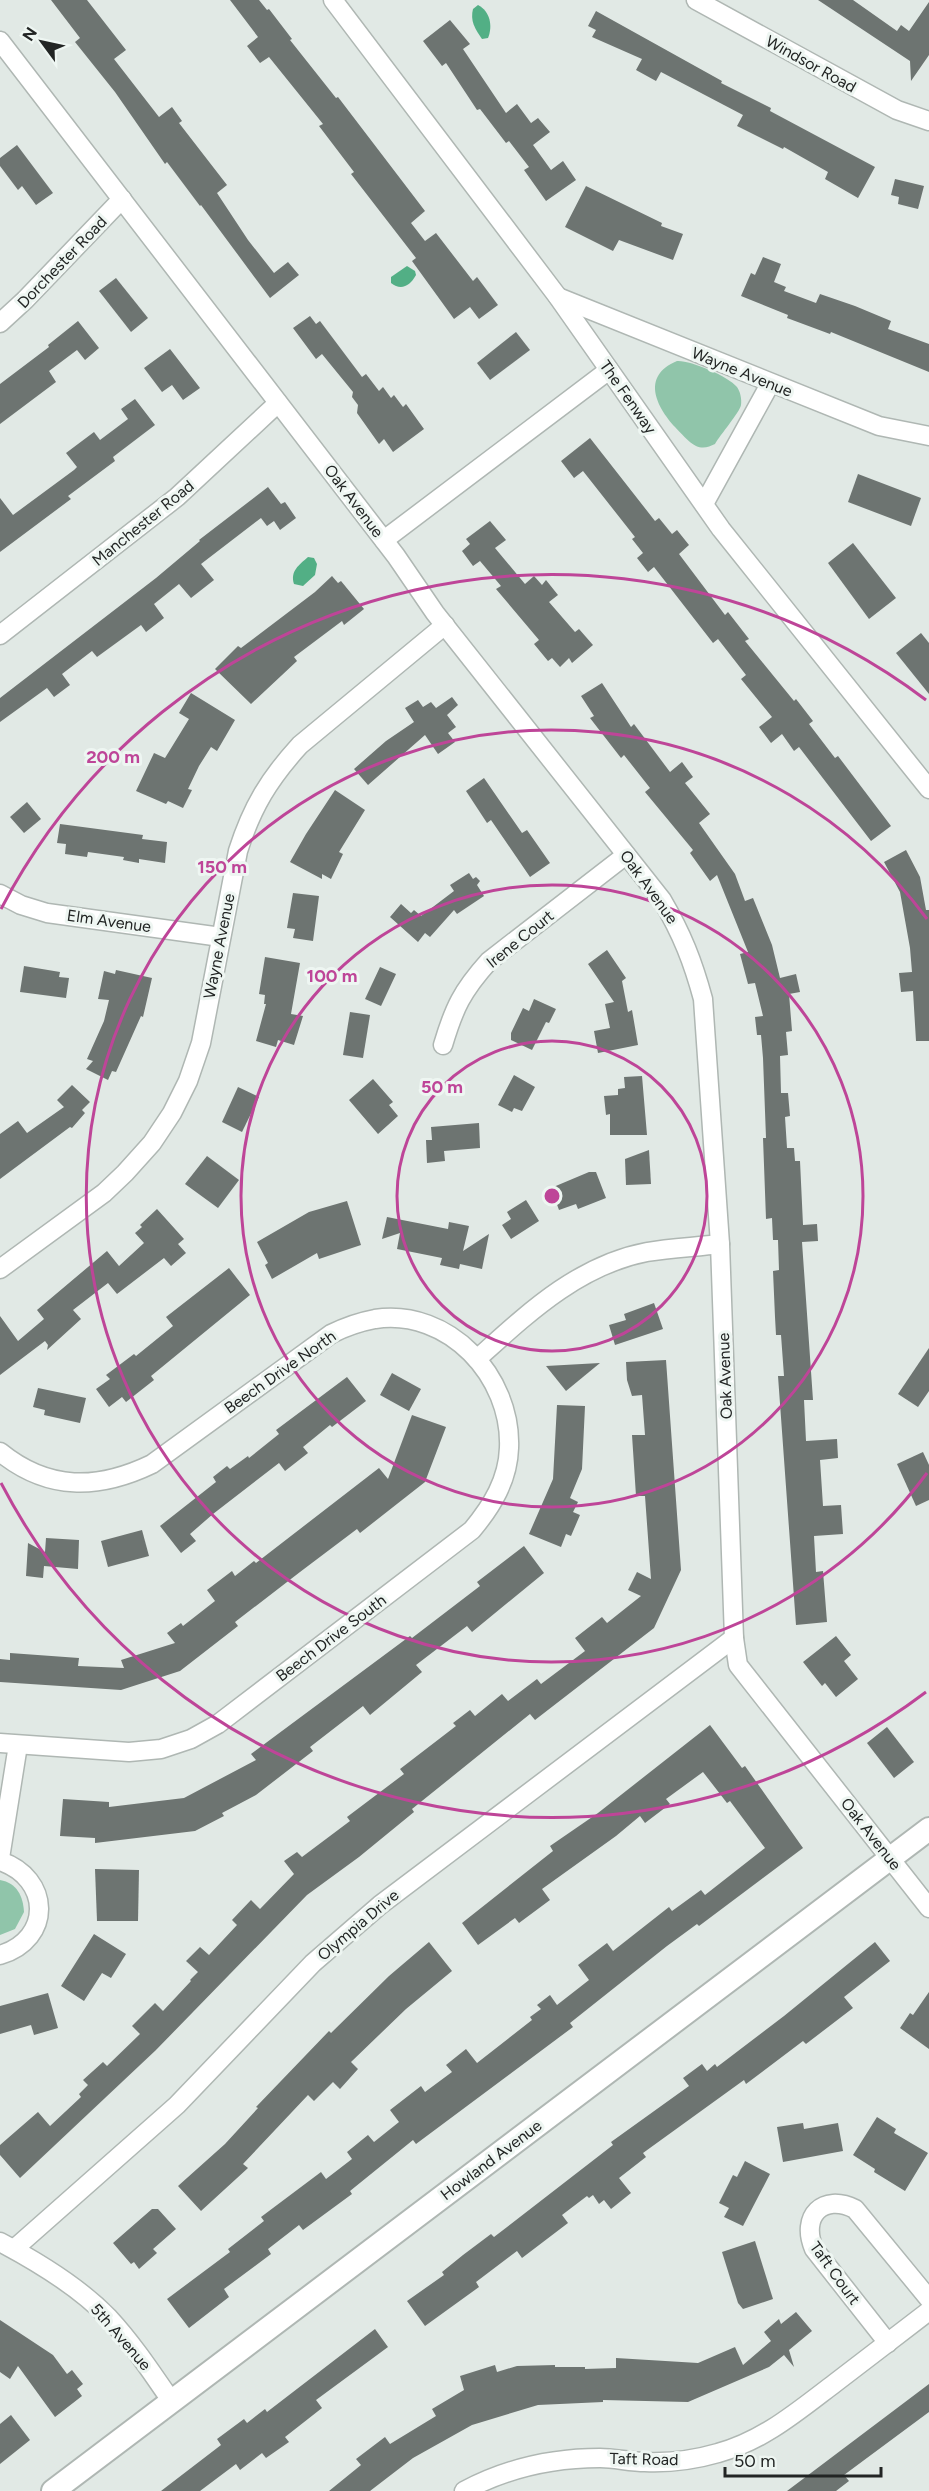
<svg xmlns="http://www.w3.org/2000/svg" width="929" height="2491" font-family="Figtree,sans-serif">
<style>
.green{fill:#90c5aa}
.water{fill:#52af85}
.building{fill:#6d7471}
.lines{fill:none;stroke-linecap:round;stroke-linejoin:round}
.minor-casing{stroke:#afb7b3;stroke-width:21}
.tertiary-casing{stroke:#afb7b3;stroke-width:26}
.minor{stroke:#fff;stroke-width:18}
.tertiary{stroke:#fff;stroke-width:22}
.ring{fill:none;stroke:#be4598;stroke-width:3}
.labels{text-anchor:middle;dominant-baseline:central;stroke-width:6;stroke-linejoin:round;paint-order:stroke}
.street-label{font-size:16px;fill:#222524;stroke:#eef6f2}
.centre{fill:#be4598;stroke:#eef6f2;stroke-width:3}
.ring-label{font-size:18px;text-anchor:middle;font-weight:bold;fill:#be4598;stroke:#eef6f2;stroke-width:6;stroke-linejoin:round;paint-order:stroke}
</style>
<rect width="100%" height="100%" fill="#e1e9e5"/>
<!-- green -->
<g class="green">
<path d="M677,361C690,360 728,376 737,387C740,391 742,399 741,405C740,412 720,435 715,444C709,447 703,449 696,446C688,442 681,433 675,427C656,406 641,376 677,361Z"/>
<path d="M0,1880C17,1883 23,1896 24,1912L15,1929L0,1935Z"/>
</g>
<!-- water -->
<g class="water">
<path d="M478,5C490,11 493,26 488,38L482,39C475,29 470,21 473,9Z"/>
<path d="M407,266L415,271L416,275C410,286 401,291 391,283V277Z"/>
<path d="M308,557L314,558L317,564L315,575L303,586L294,584C290,571 299,565 308,557Z"/>
</g>
<!-- building -->
<g class="building">
<path d="M51,0H87L126,50L114,59L159,117L172,107L182,121L179,123L227,185L217,193L248,240L274,273L288,262L299,275L270,298L201,205L200,206L167,162L165,164L115,92L75,42L80,38Z"/>
<path d="M230,0H259L267,10L269,9L292,39L290,40L336,98L338,97L425,211L411,223L425,241L436,233L473,281L477,277L498,305L479,319L470,307L454,319L412,261L416,258L351,174L354,172L319,126L323,124L269,57L260,63L247,46L258,37Z"/>
<path d="M818,0H853L897,31L901,25L909,31L929,2V55L911,81L910,61Z"/>
<path d="M596,11L722,81L721,83L771,108L770,111L875,167L858,198L825,179L828,172L784,147L783,149L737,126L743,115L661,72L656,81L636,70L642,59L592,37L596,30L588,26Z"/>
<path d="M450,20L470,44L463,49L506,113L517,104L531,123L538,118L550,132L533,145L551,170L563,161L576,180L546,201L524,170L529,167L509,141L506,143L480,109L477,110L446,63L442,66L423,41Z"/>
<path d="M17,145L53,193L36,205L22,186L18,190L0,166V158Z"/>
<path d="M895,179L924,186L918,209L898,204L899,197L891,195Z"/>
<path d="M586,186L662,223L661,226L683,234L673,260L619,240L613,251L565,227Z"/>
<path d="M763,257L781,264L774,282L786,287L784,291L816,303L820,294L855,306L891,321L888,329L929,344V372L831,332L830,334L787,318L788,315L741,296L751,273L755,275Z"/>
<path d="M116,278L148,318L131,332L99,291Z"/>
<path d="M310,316L316,324L320,321L362,377L366,374L379,391L383,387L391,398L394,395L403,407L406,404L424,429L393,452L384,439L379,444L357,413L358,405L352,397L353,392L322,354L316,359L293,328Z"/>
<path d="M78,321L99,348L85,360L77,350L49,371L56,382L0,424V384L49,347L48,345Z"/>
<path d="M516,332L530,350L490,380L477,363Z"/>
<path d="M170,349L200,388L183,400L172,385L162,392L144,368Z"/>
<path d="M135,399L155,425L113,457L115,461L68,496L71,499L0,552V498L13,515L74,470L77,467L66,453L94,432L100,440L128,419L121,409Z"/>
<path d="M590,438L655,521L659,518L672,534L677,530L689,545L679,554L725,615L728,612L749,639L745,641L794,701L796,699L813,721L809,724L835,758L838,756L891,826L871,841L799,747L794,751L782,734L771,743L759,727L772,717L741,679L746,675L718,639L713,643L654,567L648,572L637,558L643,553L632,539L635,537L583,471L574,478L561,461Z"/>
<path d="M858,474L921,498L911,526L848,502Z"/>
<path d="M268,487L281,504L285,502L296,518L280,530L274,521L267,526L261,518L201,564L214,580L191,598L179,584L154,604L164,618L146,632L141,625L97,657L92,651L62,674L70,685L54,697L47,688L0,722V698L156,578L200,541L199,540Z"/>
<path d="M490,521L506,540L495,548L525,584L534,576L542,585L546,580L558,595L549,602L575,632L579,629L593,645L572,663L569,658L560,667L552,658L548,661L534,644L539,640L496,589L501,586L480,561L473,566L462,551L470,544L466,539Z"/>
<path d="M853,543L896,598L869,619L828,563Z"/>
<path d="M332,576L338,583L341,581L364,609L344,625L342,621L294,657L297,661L251,704L215,669L238,646L241,648L315,592Z"/>
<path d="M921,633L929,643V694L896,653Z"/>
<path d="M602,683L631,727L634,724L670,772L682,762L693,777L685,783L710,814L699,823L735,874L745,901L753,898L772,945L780,978L796,974L800,992L789,994L792,1031L786,1032L788,1055L780,1056L781,1093H788L790,1116L785,1117L787,1148H794L795,1161H800L803,1225L817,1224L818,1241L802,1242L813,1400H804L806,1441L837,1439L838,1458L820,1460L823,1506L841,1505L843,1534L814,1536L816,1572L823,1571L827,1622L796,1625L778,1376H784L781,1335H776L775,1317L773,1271L779,1270L778,1240H773L772,1218L766,1219L763,1138H766L763,1058L761,1035H757L755,1017L763,1016L755,983L748,984L740,954L748,952L717,875L710,881L690,853L693,850L645,792L650,788L624,755L621,758L590,718L594,716L581,696Z"/>
<path d="M191,693L235,720L217,751L211,747L199,766L188,789L192,790L183,808L168,801L166,804L136,791L154,753L165,758L189,719L179,713Z"/>
<path d="M452,697L458,705L447,715L456,727L448,733L455,742L438,754L425,735L368,785L354,769L386,741L414,722L405,708L418,700L423,707L431,702L436,708Z"/>
<path d="M484,778L522,833L527,830L550,863L530,877L491,820L487,823L466,791Z"/>
<path d="M335,790L365,810L339,852L343,854L331,879L322,874V879L290,862L306,834Z"/>
<path d="M27,802L41,819L24,833L10,817Z"/>
<path d="M60,824L143,835L142,839L167,842L165,863L139,859V863L123,860L124,857L88,852L87,857L65,854L66,844L57,843Z"/>
<path d="M906,850L920,877L926,910H929V1041H916L913,991L901,992L899,973L912,972L910,948L900,892L884,862Z"/>
<path d="M469,873L473,879L476,877L480,881L477,885L484,896L457,914L454,910L430,937L425,933L418,942L390,917L401,904L411,913L414,910L421,916L454,891L450,885Z"/>
<path d="M293,893L319,896L313,941L293,938L295,929L287,928Z"/>
<path d="M607,950L626,978L622,981L628,1012L632,1010L638,1045L598,1053L594,1031L610,1028L605,1004L614,1002L588,964Z"/>
<path d="M265,957L300,963L291,1014L303,1016L294,1045L278,1040L276,1047L256,1041L266,1004H264L265,995L259,994Z"/>
<path d="M24,966L60,972L59,977L69,978L66,998L20,992Z"/>
<path d="M380,967L396,974L381,1006L365,999Z"/>
<path d="M116,970L152,978L143,1017L141,1016L116,1072L112,1071L108,1080L86,1069L93,1061L87,1059L104,1021L109,1000L98,999L104,971L115,974Z"/>
<path d="M534,999L556,1009L549,1023L546,1022L532,1050L511,1040V1033L523,1008L529,1011Z"/>
<path d="M350,1012L370,1015L363,1058L343,1055Z"/>
<path d="M514,1075L535,1087L522,1111L514,1108L512,1112L498,1105Z"/>
<path d="M642,1076L647,1135H610V1114L606,1115L604,1096L618,1095V1089L625,1088L624,1077Z"/>
<path d="M373,1079L393,1102L389,1105L398,1116L378,1134L349,1100Z"/>
<path d="M72,1085L90,1102L82,1110L85,1113L72,1128L70,1127L0,1179V1134L18,1121L27,1133L64,1107L57,1100Z"/>
<path d="M238,1087L259,1097L242,1132L222,1122Z"/>
<path d="M479,1123L480,1148L444,1151L445,1161L427,1163L426,1140H432L431,1127Z"/>
<path d="M649,1150L651,1184L626,1185L625,1159Z"/>
<path d="M207,1156L239,1180L218,1208L185,1184Z"/>
<path d="M589,1172H596L606,1198L578,1209L576,1204L559,1210L551,1188Z"/>
<path d="M526,1200L539,1221L511,1239L502,1225L511,1219L507,1212Z"/>
<path d="M347,1201L361,1245L319,1259L317,1253L272,1279L265,1265L268,1263L257,1242L309,1212Z"/>
<path d="M157,1209L184,1239L178,1244L186,1253L171,1266L164,1258L117,1294L108,1283L73,1310L81,1319L47,1350L48,1345L45,1341L0,1375V1316L18,1341L44,1319L37,1310L107,1251L119,1266L144,1243L135,1233L142,1227L140,1225Z"/>
<path d="M387,1217L448,1229L449,1222L469,1226L463,1251L489,1234L482,1269L460,1264L459,1269L440,1265L442,1258L397,1249L400,1233L382,1239Z"/>
<path d="M229,1268L250,1295L151,1376L154,1380L126,1402L122,1397L109,1407L96,1389L110,1379L106,1375L134,1354L136,1356L173,1326L166,1317Z"/>
<path d="M654,1303L663,1329L615,1345L609,1325L626,1320L624,1314Z"/>
<path d="M929,1348V1391L918,1407L898,1394Z"/>
<path d="M666,1360L681,1570L654,1628L535,1720L530,1714L412,1809L414,1812L359,1857L307,1895L156,2050L20,2178L0,2155V2145L38,2112L50,2126L81,2097L79,2094L88,2085L83,2080L103,2062L107,2066L140,2034L132,2026L155,2003L163,2011L191,1981L190,1980L198,1972L186,1961L200,1947L209,1955L237,1925L232,1920L251,1900L260,1909L294,1874L284,1861L297,1852L302,1857L350,1821L347,1817L404,1774L400,1769L456,1726L453,1723L470,1710L475,1716L502,1694L508,1701L537,1679L541,1684L585,1651L575,1638L602,1617L607,1623L641,1596L628,1590L637,1572L651,1579L645,1496H636L632,1435H645L642,1395L632,1396L627,1380L626,1362Z"/>
<path d="M600,1363L566,1391L546,1366Z"/>
<path d="M392,1373L421,1389L409,1411L380,1395Z"/>
<path d="M347,1377L366,1401L332,1427L330,1425L303,1447L308,1453L285,1471L279,1463L213,1514L190,1534L196,1541L181,1553L160,1526L216,1482L213,1477L227,1466L230,1469L248,1456L249,1458L279,1434L276,1430Z"/>
<path d="M38,1388L86,1398L80,1423L44,1415L45,1410L33,1407Z"/>
<path d="M557,1405L585,1406L582,1469L570,1498L578,1502L573,1512L580,1515L571,1536L566,1534L561,1547L529,1534L553,1479Z"/>
<path d="M412,1415L446,1427L425,1482L360,1533L357,1529L300,1572L235,1622L238,1626L180,1671L121,1690L0,1682V1659L10,1660V1653L79,1658L78,1666L124,1668L121,1660L175,1643L167,1633L181,1623L183,1626L215,1601L207,1590L232,1571L235,1576L254,1561L256,1563L379,1468L388,1479Z"/>
<path d="M923,1452L929,1465V1500L916,1506L897,1464Z"/>
<path d="M142,1530L149,1556L108,1567L101,1541Z"/>
<path d="M46,1538L79,1540L78,1569L44,1566L43,1578L26,1576L28,1543L45,1552Z"/>
<path d="M524,1546L544,1573L472,1632L467,1626L416,1665L422,1672L370,1715L363,1706L310,1747L313,1751L256,1795L222,1813L224,1816L195,1831L95,1843V1838L60,1836L63,1799L109,1802V1807L184,1798L256,1760L251,1754L410,1636L412,1638L480,1586L477,1582Z"/>
<path d="M836,1636L851,1655L844,1661L858,1679L836,1697L825,1683L822,1686L803,1662Z"/>
<path d="M710,1725L742,1768L745,1766L803,1848L699,1926L697,1924L667,1946L570,2023L573,2027L416,2144L413,2140L350,2191L352,2194L303,2230L299,2225L268,2249L271,2254L224,2289L229,2297L189,2328L167,2299L230,2252L228,2249L264,2221L261,2217L321,2172L326,2179L352,2159L347,2152L368,2135L374,2142L399,2122L390,2110L421,2086L425,2092L452,2072L446,2065L466,2049L477,2063L532,2020L530,2017L541,2009L537,2005L550,1995L557,2005L589,1980L578,1965L607,1943L613,1951L669,1907L672,1911L701,1890L705,1895L765,1848L730,1801L727,1803L703,1772L666,1799L670,1804L645,1823L640,1816L616,1836L542,1889L550,1900L519,1923L515,1918L478,1945L462,1923L553,1851L550,1846L598,1813Z"/>
<path d="M887,1727L914,1762L894,1778L867,1743Z"/>
<path d="M95,1869L139,1870L138,1921H97Z"/>
<path d="M94,1934L126,1954L111,1978L102,1973L84,2001L61,1986Z"/>
<path d="M429,1942L452,1971L406,2009L351,2062L358,2069L340,2089L333,2082L314,2101L308,2095L243,2164L248,2168L201,2211L178,2186L225,2144L258,2108L256,2107L329,2031L331,2033L389,1976Z"/>
<path d="M875,1942L890,1961L844,1997L853,2008L806,2044L803,2041L746,2084L744,2080L643,2153L646,2157L619,2178L631,2193L611,2209L604,2200L599,2204L593,2195L589,2198L587,2196L562,2215L568,2223L522,2258L517,2251L476,2282L479,2287L425,2326L407,2301L444,2275L442,2272L463,2255L491,2234L494,2237L613,2145L611,2142L689,2086L683,2078L702,2064L707,2071L715,2064L717,2067L784,2016Z"/>
<path d="M929,1992V2049L900,2028L910,2013L913,2015Z"/>
<path d="M48,1993L58,2028L34,2035L31,2025L0,2034V2006Z"/>
<path d="M877,2117L896,2129L894,2133L928,2153L905,2191L874,2172L875,2169L853,2155Z"/>
<path d="M803,2123L804,2129L838,2123L843,2151L783,2162L777,2127Z"/>
<path d="M745,2161L770,2174L743,2226L724,2217L729,2208L719,2203L733,2175L737,2177Z"/>
<path d="M152,2209H158L176,2229L153,2249L157,2253L139,2269L134,2262L131,2264L113,2243Z"/>
<path d="M755,2241L773,2299L743,2309L738,2303L722,2252Z"/>
<path d="M796,2312L812,2331L789,2350L794,2367L784,2355L769,2367L688,2402L603,2400V2402L538,2405L472,2425L413,2458L370,2491H329L361,2465L356,2459L385,2437L390,2444L436,2416L432,2409L464,2390L460,2376L495,2365L497,2372L517,2366L555,2365V2367H585V2369L616,2368V2358L698,2363L735,2347L743,2365L771,2341L764,2332L779,2319L781,2324Z"/>
<path d="M0,2320L53,2355L67,2374L72,2370L83,2384L77,2389L82,2396L55,2417L18,2366L10,2379L0,2372Z"/>
<path d="M375,2329L388,2347L316,2400L322,2408L285,2437L289,2442L266,2458L262,2453L240,2470L236,2464L200,2491H161L221,2445L217,2439L244,2419L247,2423L265,2409L267,2412Z"/>
<path d="M929,2384V2412L844,2475L849,2481L836,2491H787Z"/>
<path d="M11,2415L30,2440L0,2464V2424Z"/>
</g>
<g class="lines">
<defs>
<g id="minor">
<path d="M333,0L558,297L721,529L929,789"/>
<path d="M696,0L897,110L929,121"/>
<path d="M0,41L396,556L435,613L662,900C682,934 693,962 703,999L720,1244L734,1638L738,1665L929,1908"/>
<path d="M558,297L879,426L929,436"/>
<path d="M0,323L25,300L122,199"/>
<path d="M704,504L770,384"/>
<path d="M384,540L609,370"/>
<path d="M0,635L177,497L278,403"/>
<path d="M0,894L21,905L47,913L221,937"/>
<path d="M443,1045C454,1008 462,991 489,961L626,855"/>
<path d="M0,1269L104,1193L125,1173L152,1143L172,1113L188,1081L201,1043L238,851C252,807 269,779 300,745L445,625"/>
<path d="M477,1359C527,1314 578,1265 647,1252C671,1248 696,1247 720,1244"/>
<path d="M0,1452C48,1491 98,1490 152,1464L331,1334C345,1327 359,1322 375,1319C449,1308 512,1377 509,1448C508,1480 492,1506 472,1530L218,1724L191,1739L161,1749L129,1752L0,1743"/>
<path d="M0,1858L18,1745"/>
<path d="M0,1861C51,1878 53,1939 0,1955"/>
<path d="M0,2242C38,2262 79,2287 109,2318C133,2344 152,2373 172,2402"/>
<path d="M14,2249L177,2105L313,1963L380,1905L734,1638"/>
<path d="M888,2343L814,2249C800,2216 823,2193 855,2209L929,2299"/>
<path d="M464,2491C507,2468 551,2458 600,2458C615,2458 630,2462 645,2462C669,2463 694,2460 718,2453C763,2441 798,2411 835,2383C866,2359 898,2335 929,2311"/>
</g>
<path id="tertiary" d="M53,2491L929,1829"/>
</defs>
<!-- minor casing -->
<use href="#minor" class="minor-casing"/>
<!-- tertiary casing -->
<use href="#tertiary" class="tertiary-casing"/>
<!-- minor -->
<use href="#minor" class="minor"/>
<!-- tertiary -->
<use href="#tertiary" class="tertiary"/>
</g>
<!-- distance rings -->
<g class="ring">
<circle cx="552" cy="1196" r="155"/>
<circle cx="552" cy="1196" r="311"/>
<path d="M927 1473A466 466 0 1 1 927 919"/>
<path d="M926 1692A621 621 0 0 1 1 1483M1 909A621 621 0 0 1 926 700"/>
</g>
<g class="labels">
<!-- street labels -->
<g class="street-label">
<text transform="translate(811 64) rotate(29)">Windsor Road</text>
<text transform="translate(62 262) rotate(-46)">Dorchester Road</text>
<text transform="translate(742 372) rotate(22)">Wayne Avenue</text>
<text transform="translate(628 397) rotate(55)">The Fenway</text>
<text transform="translate(354 501) rotate(53)">Oak Avenue</text>
<text transform="translate(143 523) rotate(-39)">Manchester Road</text>
<text transform="translate(649 887) rotate(54)">Oak Avenue</text>
<text transform="translate(109 921) rotate(8)">Elm Avenue</text>
<text transform="translate(520 939) rotate(-39)">Irene Court</text>
<text transform="translate(219 946) rotate(-79)">Wayne Avenue</text>
<text transform="translate(280 1372) rotate(-35)">Beech Drive North</text>
<text transform="translate(725 1376) rotate(-92)">Oak Avenue</text>
<text transform="translate(331 1638) rotate(-37)">Beech Drive South</text>
<text transform="translate(871 1834) rotate(52)">Oak Avenue</text>
<text transform="translate(358 1925) rotate(-40)">Olympia Drive</text>
<text transform="translate(491 2160) rotate(-37)">Howland Avenue</text>
<text transform="translate(835 2273) rotate(54)">Taft Court</text>
<text transform="translate(121 2337) rotate(49)">5th Avenue</text>
<text transform="translate(644 2459) rotate(1)">Taft Road</text>
</g>
</g>
<circle cx="552" cy="1196" r="9" class="centre"/>
<g class="ring-label">
<text x="113" y="763">200 m</text>
<text x="222" y="873">150 m</text>
<text x="332" y="982">100 m</text>
<text x="442" y="1093">50 m</text>
</g>
<!-- north arrow -->
<g transform="translate(42 42) rotate(303)" stroke="#eef6f2" stroke-width="4.5" paint-order="stroke">
<path d="M0-4.5L10 22L0 15L-10 22Z" fill="#222524"/>
<text y="-9" font-size="16" font-weight="bold" text-anchor="middle" fill="#222524">N</text>
</g>
<!-- scale -->
<path d="M725 2467v9h156v-9" fill="none" stroke="#222524" stroke-width="3"/>
<text x="734" y="2467" font-size="18" fill="#222524" stroke="#eef6f2" stroke-width="4.5" paint-order="stroke">50 m</text>
</svg>
